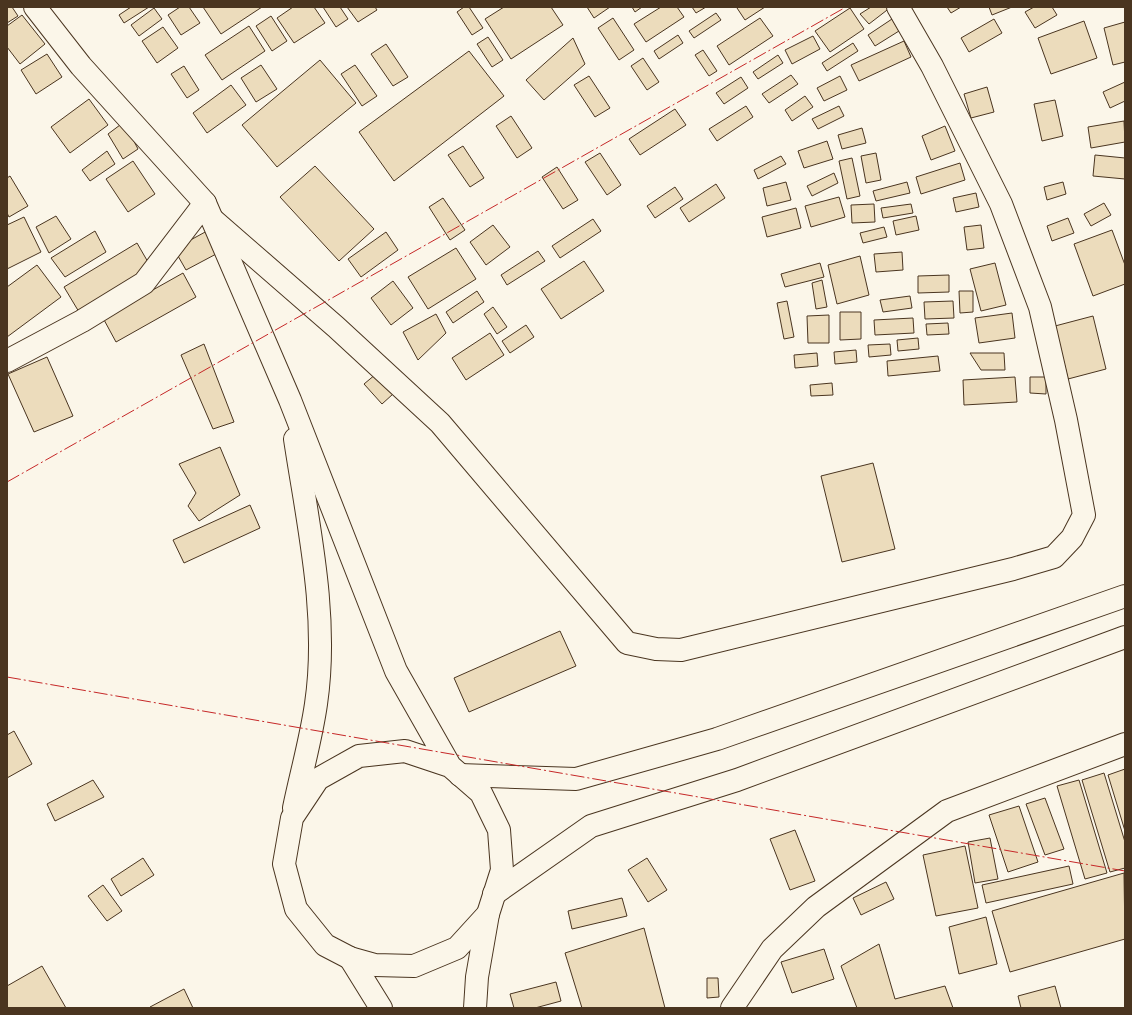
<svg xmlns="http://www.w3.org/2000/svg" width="1132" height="1015" font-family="'Asap Condensed',sans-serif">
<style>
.building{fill:#ecdcbc;stroke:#4a3520}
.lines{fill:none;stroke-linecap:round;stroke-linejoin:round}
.minor-casing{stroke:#4a3520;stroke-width:24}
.major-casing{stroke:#4a3520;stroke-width:24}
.minor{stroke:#fbf6e9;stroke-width:22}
.major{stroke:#fbf6e9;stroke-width:22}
.power{stroke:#c62828;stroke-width:1;stroke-dasharray:14 3 2 3;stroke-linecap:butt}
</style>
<rect width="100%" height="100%" fill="#fbf6e9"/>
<!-- building -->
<g class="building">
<path d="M7,7H12L18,16L7,23Z"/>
<path d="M131,7H149L124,23L119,15Z"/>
<path d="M180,7H189L200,23L181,35L168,15Z"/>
<path d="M203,7H262L221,34Z"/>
<path d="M293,7H314L325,23L294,43L277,18Z"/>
<path d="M323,7H340L348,19L336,27Z"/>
<path d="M347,7H375L377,10L358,22Z"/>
<path d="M464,7H469L483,28L472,35L457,12Z"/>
<path d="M504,7H551L563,25L511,59L485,19Z"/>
<path d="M587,7H610L594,18Z"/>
<path d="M632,7H642L635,12Z"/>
<path d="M661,7H677L684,17L646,42L634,24Z"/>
<path d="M692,7H706L696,13Z"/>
<path d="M740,7H765L745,20L737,8Z"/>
<path d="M871,7H891L869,24L860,14Z"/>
<path d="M947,7H961L951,13Z"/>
<path d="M989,7H1012L992,15Z"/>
<path d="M1034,7H1052L1057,15L1035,28L1025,12Z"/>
<path d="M154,8L162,19L139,36L131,25Z"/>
<path d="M850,8L864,29L830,52L815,31Z"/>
<path d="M716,13L721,20L694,38L689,31Z"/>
<path d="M22,15L45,44L20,64L7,47V26Z"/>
<path d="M271,16L287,41L272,51L256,26Z"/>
<path d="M613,18L634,50L619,60L598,28Z"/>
<path d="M760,18L773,36L729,65L717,46Z"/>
<path d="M892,19L899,31L875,46L868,35Z"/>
<path d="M994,19L1002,33L969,52L961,38Z"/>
<path d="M1084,21L1097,58L1051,74L1038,38Z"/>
<path d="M1125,22V62L1113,65L1104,28Z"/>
<path d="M249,26L265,51L222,80L205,55Z"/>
<path d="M163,27L178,48L157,63L142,41Z"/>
<path d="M678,35L683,43L659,59L654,51Z"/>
<path d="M813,36L820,49L792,64L785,50Z"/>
<path d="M488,37L503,60L492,67L477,44Z"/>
<path d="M573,38L585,64L544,100L526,80Z"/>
<path d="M904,41L911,57L859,81L851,65Z"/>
<path d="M853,43L858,51L827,71L822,63Z"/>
<path d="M386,44L408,77L393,86L371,54Z"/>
<path d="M703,50L717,71L709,76L695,55Z"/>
<path d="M469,51L504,96L394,181L359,132Z"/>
<path d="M47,54L62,77L36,94L21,70Z"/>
<path d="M778,55L783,63L758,79L753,72Z"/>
<path d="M643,58L659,82L647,90L631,66Z"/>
<path d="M320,60L356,103L277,167L242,125Z"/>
<path d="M261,65L277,89L256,102L241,78Z"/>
<path d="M355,65L377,96L362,106L341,74Z"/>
<path d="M184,66L199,90L187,98L171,74Z"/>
<path d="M791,75L798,84L769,103L762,94Z"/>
<path d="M589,76L610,108L595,117L574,85Z"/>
<path d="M840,76L847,90L824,101L817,88Z"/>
<path d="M741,77L748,88L724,104L716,93Z"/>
<path d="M1125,82V101L1110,108L1103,92Z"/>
<path d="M231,85L246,105L207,133L193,113Z"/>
<path d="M987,87L994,112L971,118L964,94Z"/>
<path d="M805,96L813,107L792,121L785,110Z"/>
<path d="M89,99L108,125L70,153L51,127Z"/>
<path d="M1055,100L1063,136L1042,141L1034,104Z"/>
<path d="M746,106L753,117L717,141L709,129Z"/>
<path d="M839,106L844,116L818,129L812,119Z"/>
<path d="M675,109L686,125L640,155L629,139Z"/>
<path d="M511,116L532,148L517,158L496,126Z"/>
<path d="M1124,121L1125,142L1091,148L1088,127Z"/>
<path d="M124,122L138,149L123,159L108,134Z"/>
<path d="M945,126L955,151L931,160L922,136Z"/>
<path d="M862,128L866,143L842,149L838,135Z"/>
<path d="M827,141L833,159L804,168L798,151Z"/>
<path d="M463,146L484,178L470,187L448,155Z"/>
<path d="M107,151L115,164L90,181L82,170Z"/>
<path d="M600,153L621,185L607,195L585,162Z"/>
<path d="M876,153L881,180L866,183L861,156Z"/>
<path d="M1095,155L1125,158V179L1093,176Z"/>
<path d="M781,156L786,164L758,179L754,170Z"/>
<path d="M852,158L860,196L847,199L839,161Z"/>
<path d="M133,161L155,194L128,212L106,179Z"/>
<path d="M960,163L965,180L921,194L916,177Z"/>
<path d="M315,166L374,229L339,261L280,197Z"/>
<path d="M557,167L578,200L563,209L542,177Z"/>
<path d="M834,173L838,183L812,196L807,186Z"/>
<path d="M10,176L28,206L9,217L7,213V178Z"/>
<path d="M786,182L791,200L767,206L763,188Z"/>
<path d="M907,182L910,193L876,201L873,191Z"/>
<path d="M1063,182L1066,194L1047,200L1044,187Z"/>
<path d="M716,184L725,198L689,222L680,208Z"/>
<path d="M675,187L683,199L655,218L647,206Z"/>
<path d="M976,193L979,207L956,212L953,198Z"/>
<path d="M839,197L845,217L811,227L805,206Z"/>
<path d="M443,198L465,230L450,240L429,207Z"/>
<path d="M1104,203L1111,215L1091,226L1084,214Z"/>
<path d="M874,204L875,222L852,223L851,205Z"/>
<path d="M911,204L913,213L883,218L881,208Z"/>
<path d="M796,208L801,228L767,237L762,217Z"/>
<path d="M56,216L71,239L49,253L36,227Z"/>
<path d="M916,216L919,230L896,235L893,221Z"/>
<path d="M24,217L41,252L7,269V225Z"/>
<path d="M1068,218L1074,233L1052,241L1047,226Z"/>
<path d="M593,219L601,231L560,258L552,246Z"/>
<path d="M493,225L510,247L486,265L470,242Z"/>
<path d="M981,225L984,248L967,250L964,227Z"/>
<path d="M884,227L887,237L863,243L860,233Z"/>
<path d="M1112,230L1125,265V284L1093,296L1074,244Z"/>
<path d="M95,231L106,252L65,277L51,258Z"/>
<path d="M207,231L218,253L186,270L174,249Z"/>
<path d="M386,232L398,250L361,277L348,259Z"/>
<path d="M137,243L152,269L79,312L64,287Z"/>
<path d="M456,248L476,279L428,309L408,277Z"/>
<path d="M538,251L545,261L507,285L501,275Z"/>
<path d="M902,252L903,270L876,272L874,254Z"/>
<path d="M860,256L869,295L837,304L828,265Z"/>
<path d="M584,261L604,291L561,319L541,289Z"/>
<path d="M820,263L824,277L785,287L781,274Z"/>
<path d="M995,263L1006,305L981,311L970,269Z"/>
<path d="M37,265L61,297L7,337V287Z"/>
<path d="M183,273L196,297L116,342L103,318Z"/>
<path d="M949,275V292L918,293V276Z"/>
<path d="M822,280L827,307L816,309L812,283Z"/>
<path d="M393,281L413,308L391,325L371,298Z"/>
<path d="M477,291L484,302L453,323L446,312Z"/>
<path d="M959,291H973V312L960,313Z"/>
<path d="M910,296L912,308L883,312L880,300Z"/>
<path d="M787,301L794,337L784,339L777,303Z"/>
<path d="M953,301L954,318L925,319L924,302Z"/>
<path d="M493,307L507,327L497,334L484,314Z"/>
<path d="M840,312H861V339L840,340Z"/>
<path d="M1012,313L1015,338L979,343L975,318Z"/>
<path d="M436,314L446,333L418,360L403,332Z"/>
<path d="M829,315V343H808L807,316Z"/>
<path d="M1093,316L1106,369L1068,379L1055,326Z"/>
<path d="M913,318L914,333L875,335L874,320Z"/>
<path d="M948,323L949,334L927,335L926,324Z"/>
<path d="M526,325L534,337L510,353L502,341Z"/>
<path d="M490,333L504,355L466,380L452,358Z"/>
<path d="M918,338L919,349L898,351L897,340Z"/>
<path d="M204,344L234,422L213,429L181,355Z"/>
<path d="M890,344L891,355L869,357L868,345Z"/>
<path d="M856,350L857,362L835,364L834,352Z"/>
<path d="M817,353L818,366L795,368L794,355Z"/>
<path d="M970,353H1004L1005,370H981Z"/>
<path d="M938,356L940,371L888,376L887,361Z"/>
<path d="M47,357L73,416L34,432L8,374Z"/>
<path d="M376,374L393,394L382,404L364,384Z"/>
<path d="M1015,377L1017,402L964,405L963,380Z"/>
<path d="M1030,377H1046V394L1030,393Z"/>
<path d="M832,383L833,395L811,396L810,385Z"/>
<path d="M220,447L240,495L199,521L188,506L196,493L179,464Z"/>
<path d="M873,463L895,549L842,562L821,476Z"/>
<path d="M250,505L260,528L184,563L173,540Z"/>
<path d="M560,631L576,666L469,712L454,678Z"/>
<path d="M14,731L32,764L7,778V735Z"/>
<path d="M1125,769V831L1108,775Z"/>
<path d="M1104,773L1125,842V868L1110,872L1082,780Z"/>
<path d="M93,780L104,797L55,821L47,804Z"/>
<path d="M1079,780L1107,873L1085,879L1057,786Z"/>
<path d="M1045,798L1064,849L1045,855L1026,804Z"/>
<path d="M1019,806L1038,862L1008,872L989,815Z"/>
<path d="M795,830L815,881L790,890L770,839Z"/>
<path d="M990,838L998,879L975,883L968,842Z"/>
<path d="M965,846L978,908L936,916L923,855Z"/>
<path d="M143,858L154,875L121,896L111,879Z"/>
<path d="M647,858L667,890L648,902L628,870Z"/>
<path d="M1069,866L1073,884L986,903L982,885Z"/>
<path d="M1124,873L1125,939L1010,972L992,911Z"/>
<path d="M886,882L894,899L861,915L853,898Z"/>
<path d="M103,885L122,911L107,921L88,896Z"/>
<path d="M622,898L627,916L572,929L568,911Z"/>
<path d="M986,917L997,964L959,974L949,927Z"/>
<path d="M644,928L665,1008H582L565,953Z"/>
<path d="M879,944L895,999L945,986L953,1008H857L841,966Z"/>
<path d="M824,949L834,979L792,993L781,962Z"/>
<path d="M42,966L66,1008H7V986Z"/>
<path d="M707,978H718L719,997L707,998Z"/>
<path d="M556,982L561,1001L535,1008H514L510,994Z"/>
<path d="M1055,986L1061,1008H1021L1018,996Z"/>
<path d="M184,989L193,1008H150V1007Z"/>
</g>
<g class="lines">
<defs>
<g id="minor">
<path d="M212,219L336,327L440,423L627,643L656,649L681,650L1013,569L1054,557L1072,538L1084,515L1066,420L1040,307L1001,204L932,66L898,7"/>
<path d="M7,361L82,321L144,283L205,203"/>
<path d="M732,1008L772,949L816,907L947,811L1125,744"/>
</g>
<g id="major">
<path d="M35,7L81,66L205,203L290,400L396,671L450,766L481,793L499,830L502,870L488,914L457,948L414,966L375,965L350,958L325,945L296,909L284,864L292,818L318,779L359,756L405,751L450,766"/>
<path d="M460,775L576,779L717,739L1125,596"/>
<path d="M294,808C301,774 311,739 316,704C329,616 308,525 295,439"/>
<path d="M494,894L591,826L737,780L1125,637"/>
<path d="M350,958L381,1008"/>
<path d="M475,1008L477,977L488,914"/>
</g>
</defs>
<!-- minor casing -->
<use href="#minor" class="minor-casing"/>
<!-- major casing -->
<use href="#major" class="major-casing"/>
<!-- minor -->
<use href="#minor" class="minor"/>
<!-- major -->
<use href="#major" class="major"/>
<!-- power -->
<g class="power">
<path d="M7,482L846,7"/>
<path d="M7,677L1125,871"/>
</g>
</g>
<!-- border -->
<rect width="1132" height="1015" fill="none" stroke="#4a3520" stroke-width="16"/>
</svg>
